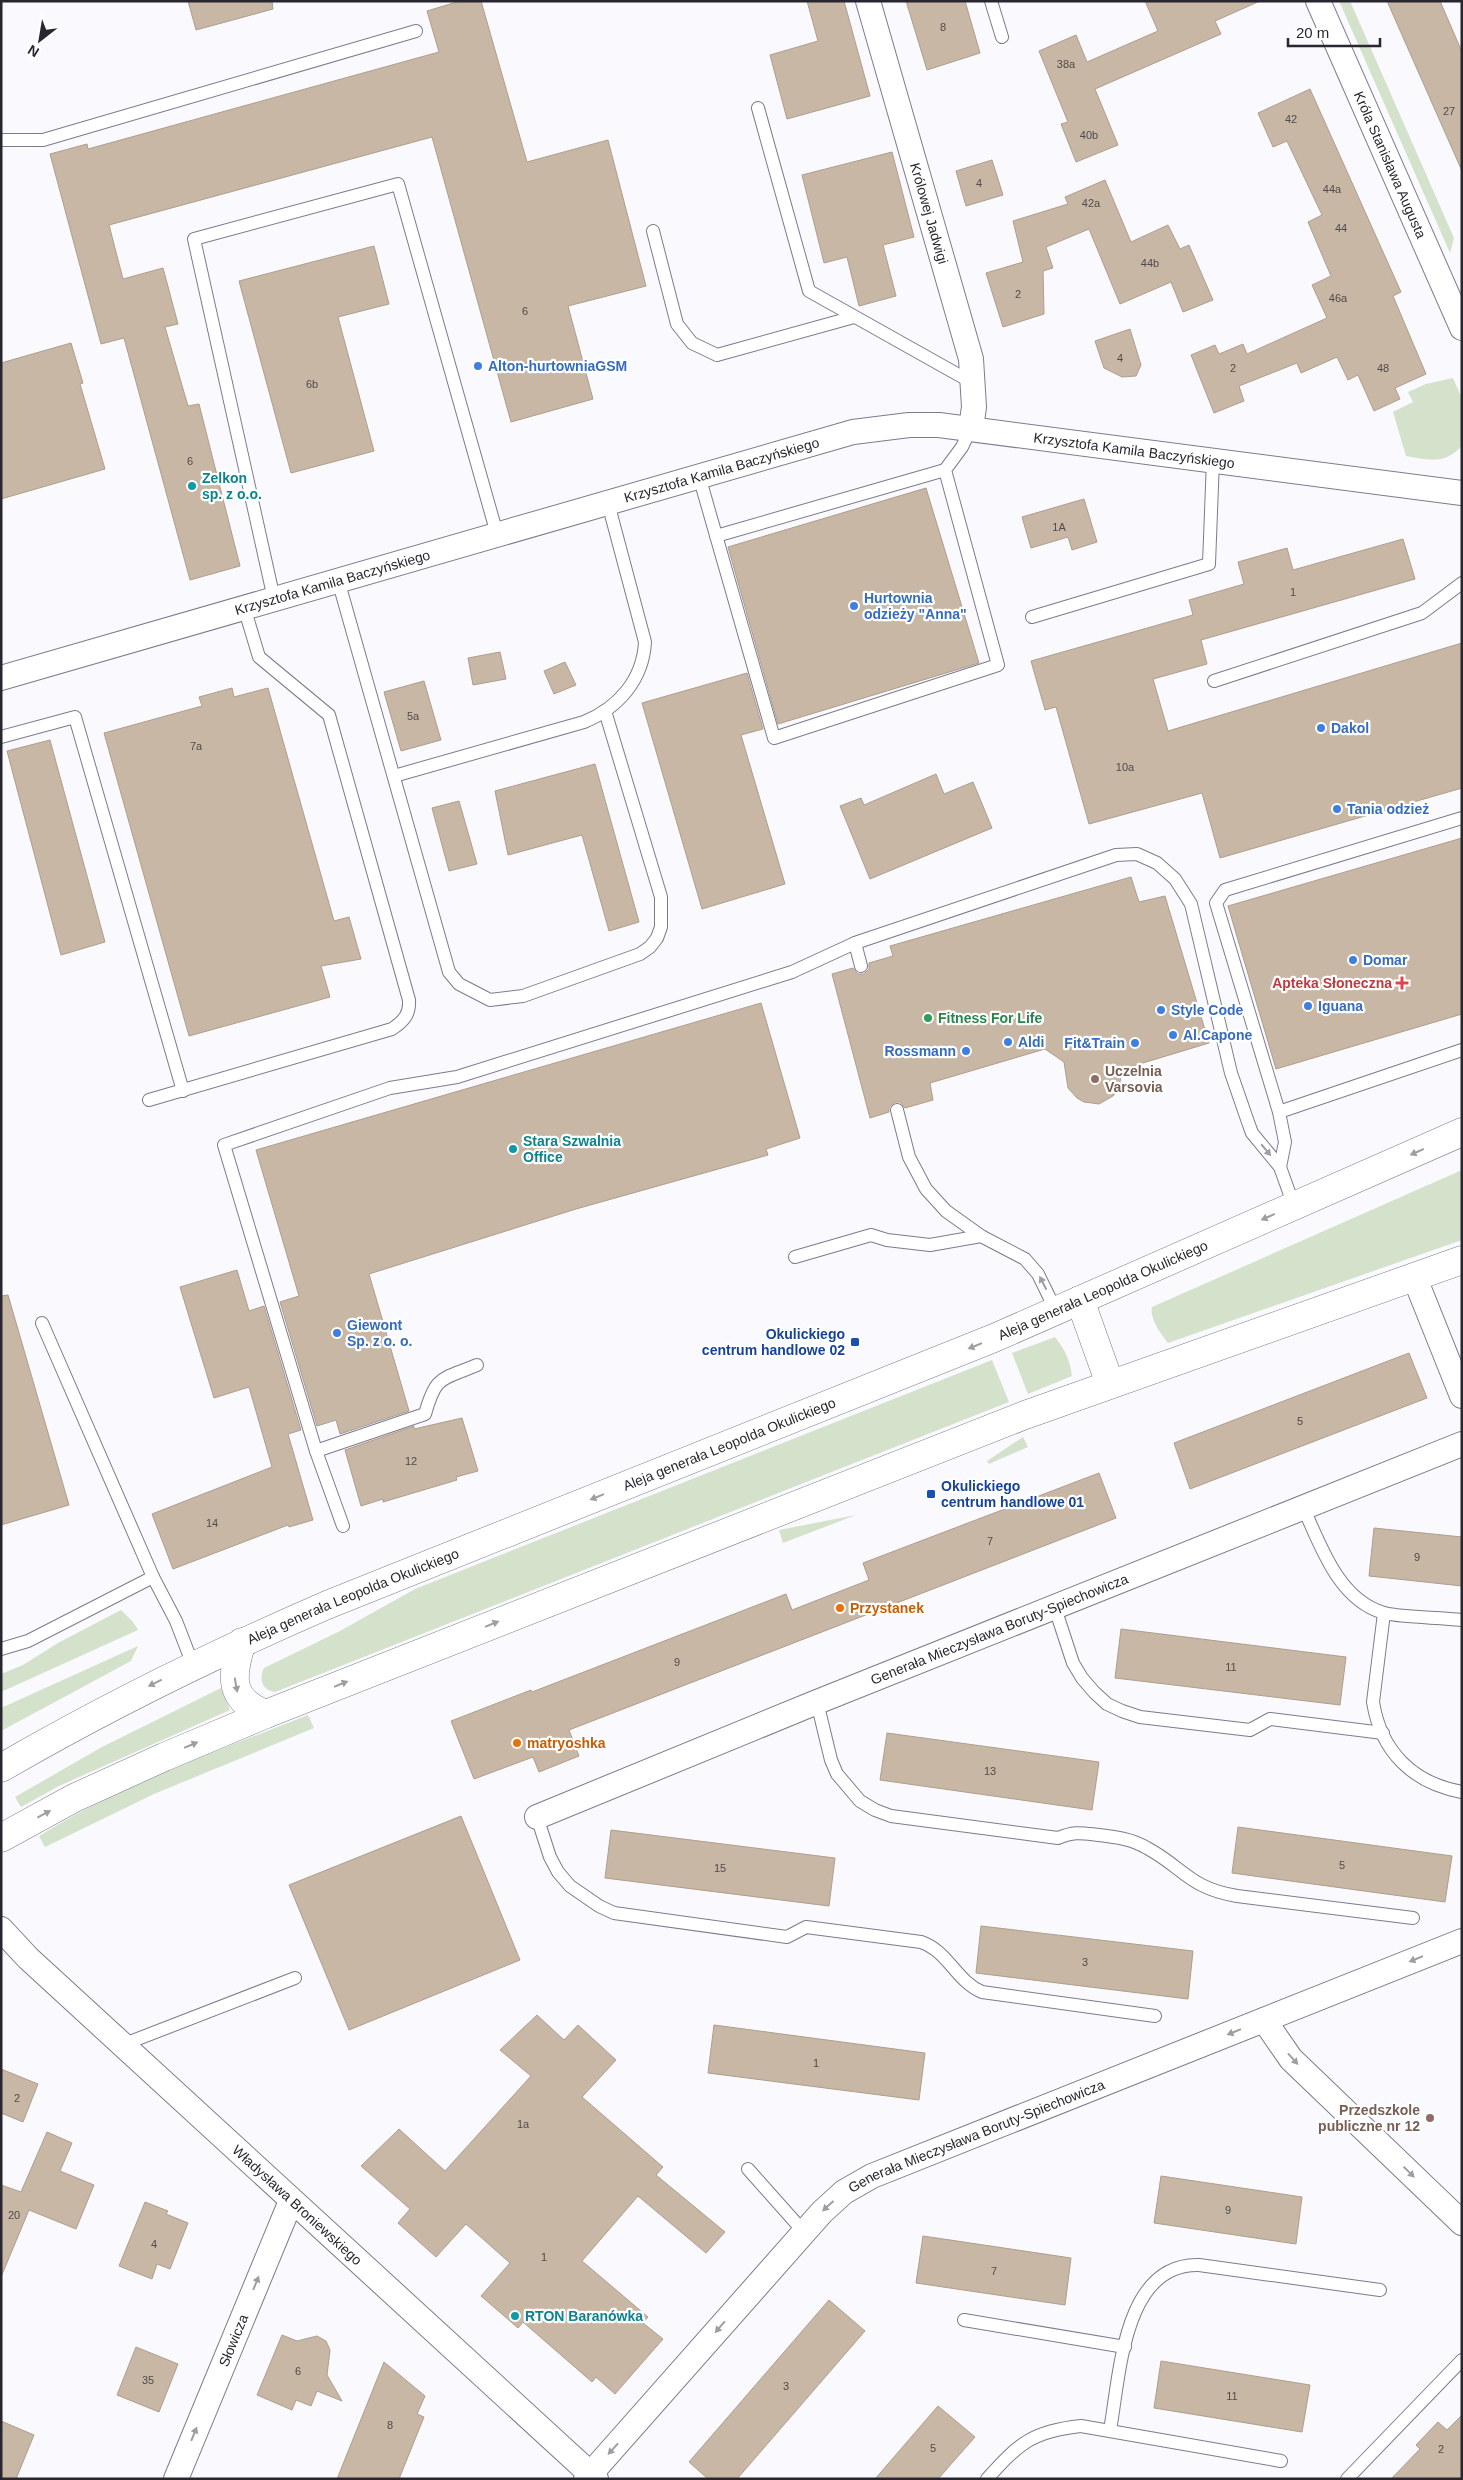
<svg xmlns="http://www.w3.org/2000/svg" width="1463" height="2480" font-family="Helvetica,sans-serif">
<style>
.green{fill:#d4e2cc}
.building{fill:#c7b7a4;stroke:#ae9e8c}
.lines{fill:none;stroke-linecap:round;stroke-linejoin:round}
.lane-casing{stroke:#7e7a8f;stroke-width:14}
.street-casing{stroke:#7e7a8f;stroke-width:26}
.secondary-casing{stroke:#7e7a8f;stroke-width:29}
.lane{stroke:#fff;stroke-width:12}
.street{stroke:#fff;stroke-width:24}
.secondary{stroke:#fff;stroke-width:28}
.oneway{fill:#9e9ea1}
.shop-dot{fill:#3f7fe0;stroke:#fff;stroke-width:2}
.culture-dot{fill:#0f9aa8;stroke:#fff;stroke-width:2}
.health-dot{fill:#e0444e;stroke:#fff;stroke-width:2}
.leisure-dot{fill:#2e9e5b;stroke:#fff;stroke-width:2}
.education-dot{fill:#8d6e63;stroke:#fff;stroke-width:2}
.transit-dot{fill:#1a4fb4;stroke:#fff;stroke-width:2}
.food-dot{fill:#e8710a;stroke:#fff;stroke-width:2}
.labels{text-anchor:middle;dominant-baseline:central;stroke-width:4.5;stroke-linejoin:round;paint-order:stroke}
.number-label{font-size:11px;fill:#504b4c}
.street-label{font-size:14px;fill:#28272f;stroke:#fff}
.shop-label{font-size:14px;font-weight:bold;fill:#366cbe;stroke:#fff;text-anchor:start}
.culture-label{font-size:14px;font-weight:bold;fill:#0d838f;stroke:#fff;text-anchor:start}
.health-label{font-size:14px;font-weight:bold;fill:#be3a42;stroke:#fff;text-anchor:end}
.leisure-label{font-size:14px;font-weight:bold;fill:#27864d;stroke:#fff;text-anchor:start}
.education-label{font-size:14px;font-weight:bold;fill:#785e54;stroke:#fff;text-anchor:start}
.transit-label{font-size:14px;font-weight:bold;fill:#164399;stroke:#fff;text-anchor:end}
.food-label{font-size:14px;font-weight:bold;fill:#c56008;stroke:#fff;text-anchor:start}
</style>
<rect width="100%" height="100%" fill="#faf9fe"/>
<!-- green -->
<g class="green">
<path d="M1339,1H1350L1454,238L1450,253Z"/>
<path d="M1453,378L1462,399V445C1447,465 1427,460 1406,456L1393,412L1413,402L1408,392L1426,384Z"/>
<path d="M1462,1170V1240L1168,1343C1161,1334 1149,1318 1152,1307Z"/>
<path d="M1055,1337C1065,1350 1070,1360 1072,1376L1028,1394L1012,1353Z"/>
<path d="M992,1360L1009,1402L275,1692C261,1690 259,1678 264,1668L340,1631L415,1589Z"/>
<path d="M1023,1437L1028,1447L989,1464L987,1461Z"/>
<path d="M856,1515L783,1543L779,1530Z"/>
<path d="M121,1610L133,1622L138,1630L1,1692V1674L23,1665L58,1643Z"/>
<path d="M138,1646L131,1661L1,1731V1708Z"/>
<path d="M221,1688L230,1710L59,1786L21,1807L15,1797L102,1747Z"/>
<path d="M308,1715L314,1728L154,1794L45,1847L39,1836C120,1785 220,1750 308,1715Z"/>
</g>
<!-- building -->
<g class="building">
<path d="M188,1H272L273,9L196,30Z"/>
<path d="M460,1H481L527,162L608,140L646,286L568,306L593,399L511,422L432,137L109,225L123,279L163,268L178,324L165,327L188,406L199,404L240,566L190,580L124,338L101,344L50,154L87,144L88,149L439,52L427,11Z"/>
<path d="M807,1H844L870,96L787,119L770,55L818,41Z"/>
<path d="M906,1H965L980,53L927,70Z"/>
<path d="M1145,1H1260L1215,21L1221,34L1095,89L1118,145L1076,162L1061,124L1068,122L1039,51L1076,35L1087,62L1158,31Z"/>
<path d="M1387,1H1440L1462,52V171Z"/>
<path d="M1310,89L1401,292L1393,296L1426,374L1395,388L1400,399L1374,411L1358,375L1348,380L1337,357L1301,373L1297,363L1239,386L1244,401L1214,413L1191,355L1215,345L1219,354L1243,344L1247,354L1327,318L1312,285L1331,276L1308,222L1322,215L1287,141L1273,147L1258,113Z"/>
<path d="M892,152L914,237L883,245L896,296L859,306L847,257L824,263L802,175Z"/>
<path d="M992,160L1003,195L966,206L956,171Z"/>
<path d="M1105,180L1131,242L1168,225L1180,249L1189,245L1213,300L1183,312L1171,282L1120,304L1089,229L1046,247L1053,268L1043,271L1044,314L1003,327L986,273L1023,262L1013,221L1068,204L1065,197Z"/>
<path d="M374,246L389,304L338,317L374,451L291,473L239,281Z"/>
<path d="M1130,329L1141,365L1136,376L1122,377L1104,368L1095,341Z"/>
<path d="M71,343L83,383L80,384L105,469L1,499V363Z"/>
<path d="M926,488L979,663L778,724L728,547Z"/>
<path d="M1084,499L1097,542L1072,550L1068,537L1031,548L1022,517Z"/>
<path d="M1403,539L1415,579L1201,640L1207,664L1153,679L1168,731L1462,643V788L1220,858L1202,793L1089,824L1056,707L1045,710L1031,661L1193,615L1189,600L1244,584L1238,562L1287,548L1293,570Z"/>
<path d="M500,652L506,679L473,685L468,658Z"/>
<path d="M565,662L576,685L554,694L544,671Z"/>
<path d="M747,673L763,729L741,735L785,884L702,909L642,703Z"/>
<path d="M424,681L441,740L401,751L384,692Z"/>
<path d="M232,688L234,697L268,688L334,921L349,917L361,959L321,966L330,997L189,1036L104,733L202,706L199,697Z"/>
<path d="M50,740L105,942L61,955L7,751Z"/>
<path d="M595,764L639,922L609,931L582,835L508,855L495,791Z"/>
<path d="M936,774L944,794L973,782L992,828L870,879L840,806L861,798L864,805Z"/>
<path d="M459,801L477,864L449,871L432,808Z"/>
<path d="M1462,838V1014L1276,1069L1228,906Z"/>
<path d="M1131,877L1139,902L1165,896L1209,1043L1123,1069L1118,1090L1113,1096L1099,1104L1084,1102L1077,1098L1068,1088L1064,1062L1045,1049L930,1083L933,1100L905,1108L900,1102H895L889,1107V1112L870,1118L832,974L853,968L858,974H864L869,969V963L893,956L890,946Z"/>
<path d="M761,1003L800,1138L766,1149L768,1155L576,1209L369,1274L409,1411L340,1434L336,1420L317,1426L280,1302L299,1296L256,1150Z"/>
<path d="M237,1270L249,1311L264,1306L301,1430L288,1434L313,1520L289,1527L288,1525L173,1569L152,1514L272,1467L249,1387L214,1398L180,1287Z"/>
<path d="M8,1295L69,1505L1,1525V1296Z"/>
<path d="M1409,1353L1427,1398L1190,1489L1174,1443Z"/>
<path d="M462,1418L478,1471L456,1477L457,1480L383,1502V1499L361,1506L345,1450L414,1426V1429Z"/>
<path d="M1099,1473L1116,1518L569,1730L579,1756L539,1772L533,1757L474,1779L451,1721L531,1690L532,1692L786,1594L792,1610L869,1580L863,1563Z"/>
<path d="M1374,1528L1462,1537V1586L1369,1576Z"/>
<path d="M1121,1629L1346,1657L1340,1705L1115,1678Z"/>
<path d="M887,1733L1099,1762L1092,1810L880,1780Z"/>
<path d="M461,1816L520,1960L349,2030L289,1885Z"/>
<path d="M1238,1827L1452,1856L1445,1902L1232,1873Z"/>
<path d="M611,1830L835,1858L829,1906L605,1878Z"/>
<path d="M981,1926L1193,1951L1188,1999L976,1973Z"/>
<path d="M537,2015L564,2040L578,2025L616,2060L582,2097L663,2167L656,2175L725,2232L706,2253L638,2196L582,2261L648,2317L643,2323L663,2339L615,2394L596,2377L592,2382L523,2322L518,2328L481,2296L510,2263L466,2224L436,2257L398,2223L410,2209L361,2166L399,2129L445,2171L531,2076L500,2050Z"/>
<path d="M714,2025L925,2053L919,2100L708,2073Z"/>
<path d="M1,2069L38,2084L23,2122L1,2113Z"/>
<path d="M47,2132L72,2143L60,2171L94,2185L76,2229L29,2210L1,2277V2185L21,2192Z"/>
<path d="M1161,2176L1302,2197L1296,2244L1154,2223Z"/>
<path d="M145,2202L168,2211L166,2214L188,2223L170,2269L157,2264L152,2279L119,2266Z"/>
<path d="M923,2236L1071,2258L1065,2305L916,2283Z"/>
<path d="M829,2300L865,2331L737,2479H708L689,2462Z"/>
<path d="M282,2335L297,2341L317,2336L326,2341L330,2350L327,2375L342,2401L317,2391L311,2406L296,2400L292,2410L257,2395Z"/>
<path d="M136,2347L178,2364L159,2412L117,2395Z"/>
<path d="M1161,2361L1310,2385L1302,2432L1154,2408Z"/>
<path d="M384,2362L425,2396L417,2414L424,2417L399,2479H337Z"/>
<path d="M938,2406L975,2437L938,2479H875Z"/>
<path d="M1462,2415V2479H1391L1420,2449L1416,2445L1438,2422L1447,2430Z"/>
<path d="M1,2421L34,2435L16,2479H1Z"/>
</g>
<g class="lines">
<defs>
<g id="lane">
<path d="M991,1L1002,37"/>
<path d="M758,108L809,291L973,383"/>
<path d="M1,140H43L416,31"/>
<path d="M653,231L677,324L692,343L717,355L854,317"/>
<path d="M699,476L774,738L998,665L945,470L962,447L971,428"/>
<path d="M716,536L945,470"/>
<path d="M338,580L449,972L459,984L490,1000L523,996L640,954L650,947L657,938L661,927V897L605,711"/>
<path d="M274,599L194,239L398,184L497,534"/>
<path d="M1032,617L1209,564L1213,460"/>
<path d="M1214,681L1422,613L1462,583"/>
<path d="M1,737L75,717L183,1091"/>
<path d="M394,776L584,722C618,708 643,680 645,642L608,503"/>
<path d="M861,966L855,943L1116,855L1137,854L1157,863L1175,879L1191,904L1231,1073L1248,1122L1252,1133L1280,1167L1294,1206"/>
<path d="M149,1100L392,1029C404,1021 410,1014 409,1000L329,715L259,657L244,607"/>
<path d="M897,1110L909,1157L926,1189L946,1211L981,1236L1025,1259L1038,1274L1056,1311"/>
<path d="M1279,1112L1216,903L1225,890L1462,818"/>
<path d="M1280,1167L1285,1142L1279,1112L1462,1050"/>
<path d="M795,1257L871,1235L887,1240L930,1245L981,1236"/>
<path d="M42,1323L153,1577L176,1621L193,1665"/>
<path d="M316,1451L425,1414C436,1375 441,1380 477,1365"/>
<path d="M1304,1509C1321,1547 1339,1600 1384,1613C1406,1618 1439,1617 1462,1620"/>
<path d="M343,1526L316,1451L224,1145L390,1088L457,1077L792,972L855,943"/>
<path d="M1055,1608L1073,1663L1082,1678L1094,1692L1107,1704L1122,1711L1140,1717L1250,1730L1270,1719L1383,1733"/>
<path d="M1384,1613L1373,1702C1381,1752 1413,1783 1462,1792"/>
<path d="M1,1649L28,1641L153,1577"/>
<path d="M817,1702L831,1760L837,1774L860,1801L875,1810L891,1816L1058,1838C1075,1831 1081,1833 1099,1835C1116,1837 1132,1839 1147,1848C1184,1868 1189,1888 1237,1896L1413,1918"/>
<path d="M537,1817L550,1857L558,1872L570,1886L599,1906L614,1913L787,1937L806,1927L921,1942C948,1951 956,1981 982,1992L1155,2016"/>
<path d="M122,2045L295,1978"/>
<path d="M748,2169L804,2232"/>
<path d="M964,2320L1125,2347"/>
<path d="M1110,2430C1120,2375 1123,2263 1199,2265L1380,2290"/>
<path d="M987,2479C1019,2443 1033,2431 1081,2426L1281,2461"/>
<path d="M1347,2479L1462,2360"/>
</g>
<g id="street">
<path id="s1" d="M868,1L971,359L974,407L971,428"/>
<path id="s2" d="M1318,1L1462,328"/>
<path id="s3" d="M1,678L853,432L909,425H939L1462,493"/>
<path d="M1414,1276L1462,1396"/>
<path id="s4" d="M537,1817L817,1702L1462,1444"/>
<path id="s5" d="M1,1929L28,1958L596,2479"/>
<path d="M1264,2020L1291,2059L1462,2223"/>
<path id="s6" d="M176,2479L291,2201"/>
<path id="s7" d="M586,2479L822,2212L844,2192L872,2176L1462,1941"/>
</g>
<g id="secondary">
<path d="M1080,1300L1110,1384"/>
<path d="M242,1642C231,1676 228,1700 266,1714"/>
<path id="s8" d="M1,1768C108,1706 214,1654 327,1605L994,1338L1462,1132"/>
<path d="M1,1838L74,1798L164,1757L266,1714L1025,1415L1462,1260"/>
</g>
</defs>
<!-- lane casing -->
<use href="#lane" class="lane-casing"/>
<!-- street casing -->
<use href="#street" class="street-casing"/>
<!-- secondary casing -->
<use href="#secondary" class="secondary-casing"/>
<!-- lane -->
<use href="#lane" class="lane"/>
<!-- street -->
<use href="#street" class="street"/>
<!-- secondary -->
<use href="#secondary" class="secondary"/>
</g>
<!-- one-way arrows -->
<defs><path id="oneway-solid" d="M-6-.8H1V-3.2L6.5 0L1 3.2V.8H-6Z" transform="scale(1.25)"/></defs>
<g class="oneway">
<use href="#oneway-solid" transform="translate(1266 1150) rotate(50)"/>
<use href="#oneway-solid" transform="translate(1417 1152) rotate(156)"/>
<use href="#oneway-solid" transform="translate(1268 1217) rotate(156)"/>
<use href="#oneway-solid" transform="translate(1043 1283) rotate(-117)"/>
<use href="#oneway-solid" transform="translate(975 1346) rotate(158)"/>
<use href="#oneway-solid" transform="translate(597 1497) rotate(158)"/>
<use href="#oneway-solid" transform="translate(492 1624) rotate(-22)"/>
<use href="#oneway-solid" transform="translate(155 1683) rotate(154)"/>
<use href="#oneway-solid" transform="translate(341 1684) rotate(-22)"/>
<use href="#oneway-solid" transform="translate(236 1685) rotate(80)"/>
<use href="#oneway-solid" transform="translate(191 1745) rotate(-23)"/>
<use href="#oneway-solid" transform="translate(44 1814) rotate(-28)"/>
<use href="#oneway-solid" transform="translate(1416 1959) rotate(158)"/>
<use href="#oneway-solid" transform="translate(1234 2032) rotate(158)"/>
<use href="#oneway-solid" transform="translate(1293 2059) rotate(48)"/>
<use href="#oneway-solid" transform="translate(1409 2172) rotate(44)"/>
<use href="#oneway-solid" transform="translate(828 2206) rotate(138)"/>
<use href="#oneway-solid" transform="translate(256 2283) rotate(-68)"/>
<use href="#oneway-solid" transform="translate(720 2327) rotate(131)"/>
<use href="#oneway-solid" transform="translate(194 2434) rotate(-68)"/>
<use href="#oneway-solid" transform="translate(613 2449) rotate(132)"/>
</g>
<!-- markers -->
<g class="shop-dot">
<circle cx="478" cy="366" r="5"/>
<circle cx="854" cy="606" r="5"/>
<circle cx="1321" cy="728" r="5"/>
<circle cx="1337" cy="809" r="5"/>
<circle cx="1353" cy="960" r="5"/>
<circle cx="1308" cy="1006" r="5"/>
<circle cx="1161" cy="1010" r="5"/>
<circle cx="1173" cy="1035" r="5"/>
<circle cx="1008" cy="1042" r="5"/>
<circle cx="1135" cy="1043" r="5"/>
<circle cx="966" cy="1051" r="5"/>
<circle cx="337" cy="1333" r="5"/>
</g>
<g class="culture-dot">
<circle cx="192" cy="486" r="5"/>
<circle cx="513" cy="1149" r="5"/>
<circle cx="515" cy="2316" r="5"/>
</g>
<path class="health-dot" d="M1399.5 975.5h5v5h5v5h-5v5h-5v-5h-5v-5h5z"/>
<circle class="leisure-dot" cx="928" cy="1018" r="5"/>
<g class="education-dot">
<circle cx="1095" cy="1079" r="5"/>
<circle cx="1430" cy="2118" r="5"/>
</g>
<g class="transit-dot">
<rect x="850" y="1337" width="10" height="10" rx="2.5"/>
<rect x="926" y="1489" width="10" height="10" rx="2.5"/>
</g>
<g class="food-dot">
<circle cx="840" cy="1608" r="5"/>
<circle cx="517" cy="1743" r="5"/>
</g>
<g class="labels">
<!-- number labels -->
<g class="number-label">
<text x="943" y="27">8</text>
<text x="1066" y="64">38a</text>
<text x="1449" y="111">27</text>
<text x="1291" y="119">42</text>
<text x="1089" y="135">40b</text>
<text x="979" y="183">4</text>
<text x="1332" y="189">44a</text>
<text x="1091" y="203">42a</text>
<text x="1341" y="228">44</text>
<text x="1150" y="263">44b</text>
<text x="1018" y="294">2</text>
<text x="1338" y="298">46a</text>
<text x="525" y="311">6</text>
<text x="1120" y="358">4</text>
<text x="1233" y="368">2</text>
<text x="1383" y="368">48</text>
<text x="312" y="384">6b</text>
<text x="190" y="461">6</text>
<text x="1059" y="527">1A</text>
<text x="1293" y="592">1</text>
<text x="413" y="716">5a</text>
<text x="196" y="746">7a</text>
<text x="1125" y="767">10a</text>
<text x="1300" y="1421">5</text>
<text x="411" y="1461">12</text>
<text x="212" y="1523">14</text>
<text x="990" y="1541">7</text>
<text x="1417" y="1557">9</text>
<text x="677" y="1662">9</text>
<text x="1231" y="1667">11</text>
<text x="990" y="1771">13</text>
<text x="1342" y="1865">5</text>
<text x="720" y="1868">15</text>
<text x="1085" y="1962">3</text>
<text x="816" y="2063">1</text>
<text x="17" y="2098">2</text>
<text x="523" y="2124">1a</text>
<text x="1228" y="2210">9</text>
<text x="14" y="2215">20</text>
<text x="154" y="2244">4</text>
<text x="544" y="2257">1</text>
<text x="994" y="2271">7</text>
<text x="298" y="2371">6</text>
<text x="148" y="2380">35</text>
<text x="786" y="2386">3</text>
<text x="1232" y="2396">11</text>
<text x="390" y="2425">8</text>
<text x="933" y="2448">5</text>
<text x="1441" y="2449">2</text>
</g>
<!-- street labels -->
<g class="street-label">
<text stroke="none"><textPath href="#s2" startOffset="179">Króla Stanisława Augusta</textPath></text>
<text stroke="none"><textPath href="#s1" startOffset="221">Królowej Jadwigi</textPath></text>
<text stroke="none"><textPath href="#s3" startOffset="1170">Krzysztofa Kamila Baczyńskiego</textPath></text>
<text stroke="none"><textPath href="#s3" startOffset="750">Krzysztofa Kamila Baczyńskiego</textPath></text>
<text stroke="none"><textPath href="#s3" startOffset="345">Krzysztofa Kamila Baczyńskiego</textPath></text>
<text stroke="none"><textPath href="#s8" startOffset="1202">Aleja generała Leopolda Okulickiego</textPath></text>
<text stroke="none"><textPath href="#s8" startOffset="798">Aleja generała Leopolda Okulickiego</textPath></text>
<text stroke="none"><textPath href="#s8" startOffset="392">Aleja generała Leopolda Okulickiego</textPath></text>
<text stroke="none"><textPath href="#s4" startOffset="499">Generała Mieczysława Boruty-Spiechowicza</textPath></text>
<text stroke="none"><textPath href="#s7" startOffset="530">Generała Mieczysława Boruty-Spiechowicza</textPath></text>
<text stroke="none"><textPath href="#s5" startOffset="405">Władysława Broniewskiego</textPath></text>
<text stroke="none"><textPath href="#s6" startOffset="150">Słowicza</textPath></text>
</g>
<!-- shop labels -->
<g class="shop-label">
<text x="488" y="366">Alton-hurtowniaGSM</text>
<text x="864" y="598">Hurtownia<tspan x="864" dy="16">odzieży "Anna"</tspan></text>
<text x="1331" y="728">Dakol</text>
<text x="1347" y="809">Tania odzież</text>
<text x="1363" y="960">Domar</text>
<text x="1318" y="1006">Iguana</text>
<text x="1171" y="1010">Style Code</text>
<text x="1183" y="1035">Al.Capone</text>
<text x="1018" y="1042">Aldi</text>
<text x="1125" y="1043" text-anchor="end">Fit&amp;Train</text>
<text x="956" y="1051" text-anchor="end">Rossmann</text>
<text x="347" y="1325">Giewont<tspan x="347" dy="16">Sp. z o. o.</tspan></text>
</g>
<!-- culture labels -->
<g class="culture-label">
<text x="202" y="478">Zelkon<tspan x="202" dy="16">sp. z o.o.</tspan></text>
<text x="523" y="1141">Stara Szwalnia<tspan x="523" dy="16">Office</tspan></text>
<text x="525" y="2316">RTON Baranówka</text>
</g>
<!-- health labels -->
<g class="health-label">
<text x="1392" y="983">Apteka Słoneczna</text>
</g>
<!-- leisure labels -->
<g class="leisure-label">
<text x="938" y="1018">Fitness For Life</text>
</g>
<!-- education labels -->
<g class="education-label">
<text x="1105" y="1071">Uczelnia<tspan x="1105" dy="16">Varsovia</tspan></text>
<text x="1420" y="2110" text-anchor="end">Przedszkole<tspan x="1420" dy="16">publiczne nr 12</tspan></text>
</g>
<!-- transit labels -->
<g class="transit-label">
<text x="845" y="1334">Okulickiego<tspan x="845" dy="16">centrum handlowe 02</tspan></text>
<text x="941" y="1486" text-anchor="start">Okulickiego<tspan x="941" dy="16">centrum handlowe 01</tspan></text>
</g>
<!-- food labels -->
<g class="food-label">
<text x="850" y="1608">Przystanek</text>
<text x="527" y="1743">matryoshka</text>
</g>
</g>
<!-- border -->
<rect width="1463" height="2480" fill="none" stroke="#28272f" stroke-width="5"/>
<!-- north arrow -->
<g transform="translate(40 40) rotate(211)" stroke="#ffffff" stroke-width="4" paint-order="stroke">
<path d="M0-4L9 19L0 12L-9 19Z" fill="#28272f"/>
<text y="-8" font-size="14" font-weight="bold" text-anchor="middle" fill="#28272f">N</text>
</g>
<!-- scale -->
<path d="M1288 38v8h92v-8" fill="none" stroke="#28272f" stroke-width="2.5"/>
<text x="1296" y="38" font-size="15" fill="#28272f" stroke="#ffffff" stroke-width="4" paint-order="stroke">20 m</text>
</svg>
